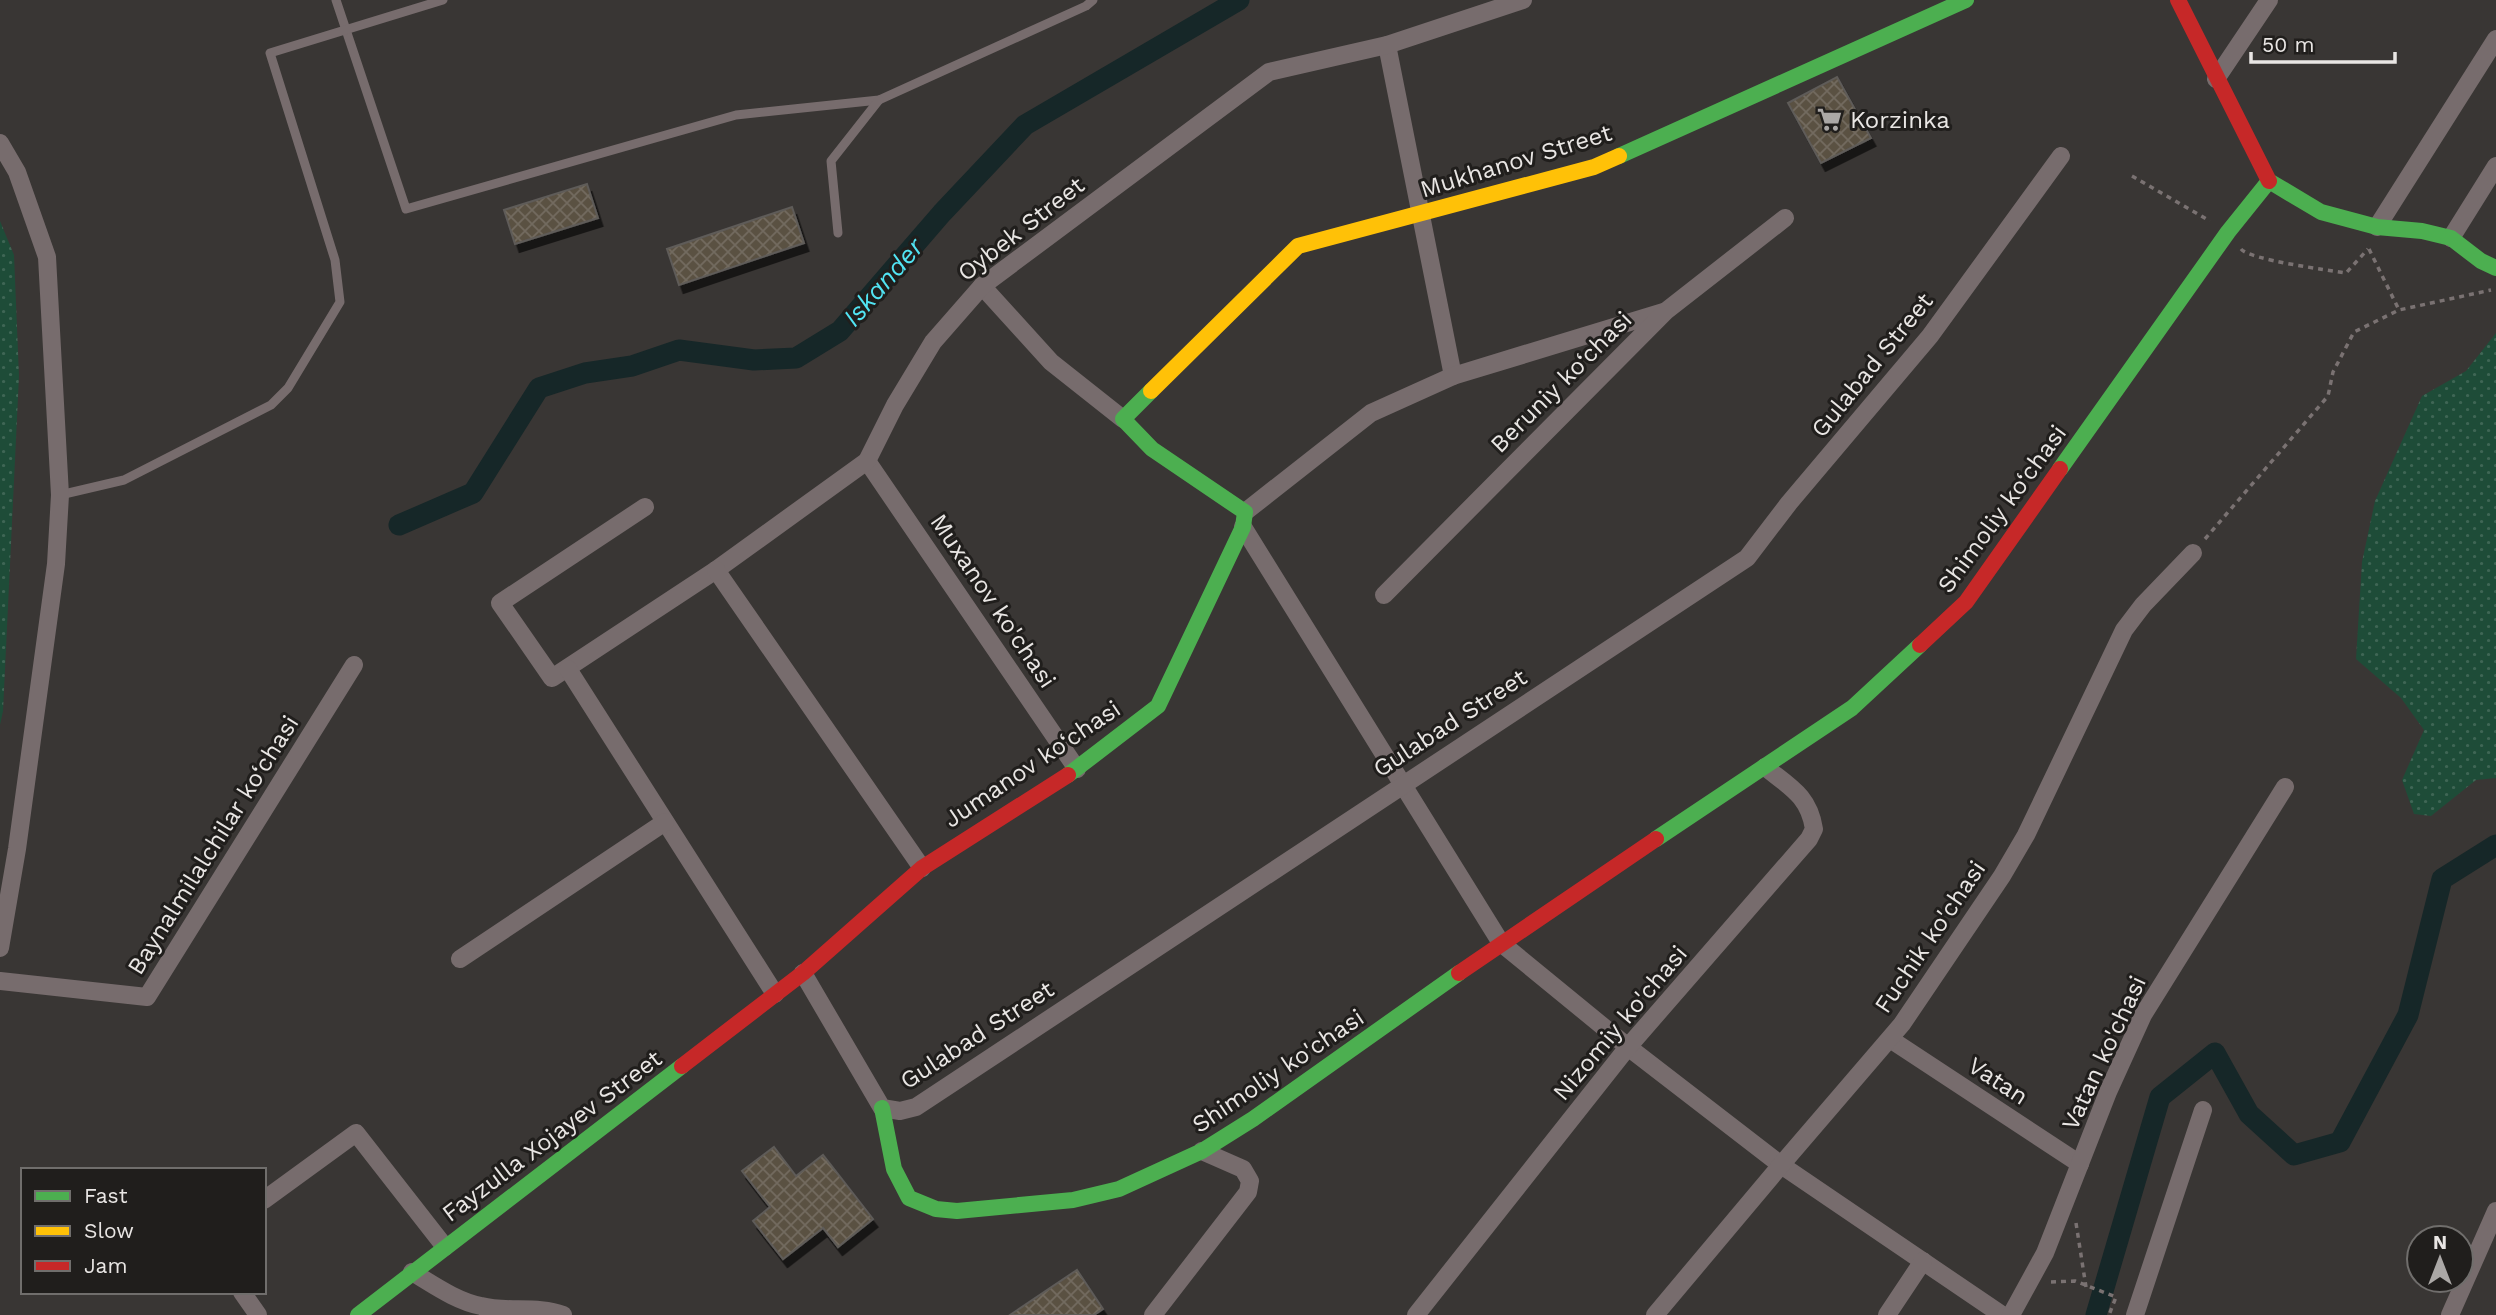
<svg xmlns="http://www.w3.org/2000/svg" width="2496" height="1315" font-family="'Work Sans',sans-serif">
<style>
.grass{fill:url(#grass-dots)}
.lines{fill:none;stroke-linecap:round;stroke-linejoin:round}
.canal{stroke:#162728;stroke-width:21}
.building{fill:url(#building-cross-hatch);stroke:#5e5b59;stroke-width:2;filter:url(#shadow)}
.path{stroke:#7a7272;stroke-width:3.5;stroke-dasharray:5 5;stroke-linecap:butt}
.lane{stroke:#776c6d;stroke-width:9}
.street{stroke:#776c6d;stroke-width:18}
.fast{stroke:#4caf50;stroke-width:16}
.slow{stroke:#ffc107;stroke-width:16}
.jam{stroke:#c62828;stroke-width:16}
.labels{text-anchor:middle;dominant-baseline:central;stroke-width:6;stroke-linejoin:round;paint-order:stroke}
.poi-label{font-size:24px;fill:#e9e6e4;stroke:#201e1c;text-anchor:start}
.street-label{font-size:24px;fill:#e9e6e4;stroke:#201e1c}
.water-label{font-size:26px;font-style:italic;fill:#51e4f3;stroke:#201e1c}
</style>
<defs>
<pattern id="grass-dots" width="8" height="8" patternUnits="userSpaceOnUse" patternTransform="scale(1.75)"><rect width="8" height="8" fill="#1e4c38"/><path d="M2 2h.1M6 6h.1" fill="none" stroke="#3f6655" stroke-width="1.8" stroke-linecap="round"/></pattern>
<pattern id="building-cross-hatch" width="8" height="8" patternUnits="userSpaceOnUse" patternTransform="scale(1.75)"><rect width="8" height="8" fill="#5a5143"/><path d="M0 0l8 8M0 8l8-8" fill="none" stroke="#726a5e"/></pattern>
<filter id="shadow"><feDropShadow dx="4.5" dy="8" stdDeviation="0" flood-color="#0009"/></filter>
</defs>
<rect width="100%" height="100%" fill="#393634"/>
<!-- grass -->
<g class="grass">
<path d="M0,221L14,255L19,376L3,711L0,725Z"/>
<path d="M2496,333V778L2476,780L2431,816L2414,814L2402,780L2424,730L2401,698L2356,659L2362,562L2375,501L2422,396L2466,371Z"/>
</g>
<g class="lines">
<!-- canal -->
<g class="canal">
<path d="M399,525L473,493L539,388L585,373L632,366L679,350L754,360L796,358L840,331L942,213L1025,125L1239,0"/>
<path d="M2096,1315L2160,1097L2215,1053L2249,1114L2294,1155L2340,1142L2408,1015L2442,879L2496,845"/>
</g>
</g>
<!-- building -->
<g class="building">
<path d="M1837,77L1871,138L1821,163L1788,103Z"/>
<path d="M587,184L598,218L515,244L504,210Z"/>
<path d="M792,207L804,243L679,285L667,249Z"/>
<path d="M774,1147L796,1176L823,1155L873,1219L838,1247L823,1228L783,1259L753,1221L770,1207L742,1171Z"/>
<path d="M1077,1270L1103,1309L1094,1315H1010Z"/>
</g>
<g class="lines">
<!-- path -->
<g class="path">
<path d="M2132,176L2210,221"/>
<path d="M2241,249C2250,260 2328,270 2346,273L2368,249"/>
<path d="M2369,249L2399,310"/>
<path d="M2205,539L2328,396L2333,372L2354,332L2399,310L2491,290"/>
<path d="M2076,1223L2086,1287"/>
<path d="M2051,1282L2075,1281L2116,1297L2109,1315"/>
</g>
<!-- lane -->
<g class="lane">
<path d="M336,0L406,209L736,115L879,100L1086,6L1093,0"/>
<path d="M838,233L831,161L879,100"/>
<path d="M60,495L124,480L271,405L288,388L340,302L335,260L270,53L443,0"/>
</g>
<!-- street -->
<g class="street">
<path d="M1387,45L1453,376"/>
<path d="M2216,79L2269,0"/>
<path d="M0,143L17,172L47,257L60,495L56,564L17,849L0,948"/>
<path d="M2377,227L2496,39"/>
<path d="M2451,238L2496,166"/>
<path d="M982,286L1051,362L1123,419"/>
<path d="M867,461L1077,769"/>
<path d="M645,507L500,603L552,678L716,570L867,461L895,405L933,342L982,286L1269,72L1387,45L1523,0"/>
<path d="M1245,512L1371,413L1453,376L1663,312"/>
<path d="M1243,527L1501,943L1628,1047L1781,1165L2002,1315"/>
<path d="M716,570L922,868"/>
<path d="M1384,595L1666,311L1785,218"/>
<path d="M568,669L775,994"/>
<path d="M460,959L665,822"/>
<path d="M803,973L882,1108L900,1111L916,1107L1747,558L1789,503L1930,336L2061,156"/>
<path d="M0,981L147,997L354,665"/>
<path d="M1890,1039L2080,1164"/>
<path d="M264,1200L356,1133L445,1247"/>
<path d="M412,1272C434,1285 456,1301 481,1306C508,1313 537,1305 563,1315"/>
<path d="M242,1292L258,1315"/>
<path d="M1153,1315L1248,1192L1250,1181L1243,1169L1202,1151"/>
<path d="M1416,1315L1628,1047L1809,839L1814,829C1809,796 1790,787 1765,767"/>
<path d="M1655,1315L1781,1165L1902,1024L2002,876L2026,835L2124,630L2143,605L2193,553"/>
<path d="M1887,1315L1923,1261"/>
<path d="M2011,1315L2045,1253L2108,1092L2143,1015L2285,787"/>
<path d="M2135,1315L2203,1110"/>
<path d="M2450,1315L2496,1211"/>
</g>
<!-- fast -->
<g class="fast">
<path d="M1619,156L1966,0"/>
<path d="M2269,181L2321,212L2377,227L2422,231L2451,238L2481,261L2496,268"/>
<path d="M2060,469L2228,232L2269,181"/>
<path d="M1068,775L1158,706L1243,527L1245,512L1152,449L1123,419L1151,391"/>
<path d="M1656,839L1852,708L1920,645"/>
<path d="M882,1108L894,1169L909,1198L936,1209L957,1211L1073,1200L1119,1189L1202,1151L1253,1119L1459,973"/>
<path d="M358,1315L682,1066"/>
</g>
<!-- slow -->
<path class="slow" d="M1151,391L1298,246L1594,167L1619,156"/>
<!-- jam -->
<g class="jam">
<path d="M2178,0L2269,181"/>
<path d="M1920,645L1966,602L2060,469"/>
<path d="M1459,973L1656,839"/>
<path d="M682,1066L803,973L922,868L1068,775"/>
</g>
</g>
<!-- icons -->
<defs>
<symbol id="supermarket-bare" viewBox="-9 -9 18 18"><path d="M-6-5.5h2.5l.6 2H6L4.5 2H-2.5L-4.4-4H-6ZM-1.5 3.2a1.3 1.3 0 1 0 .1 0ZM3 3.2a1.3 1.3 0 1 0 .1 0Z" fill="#aba8a6" stroke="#201e1c" stroke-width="2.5" paint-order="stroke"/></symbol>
</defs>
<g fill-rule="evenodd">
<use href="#supermarket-bare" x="1812" y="102" width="35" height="35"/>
</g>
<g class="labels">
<!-- poi labels -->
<g class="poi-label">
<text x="1850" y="120">Korzinka</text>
</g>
<!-- street labels -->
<g class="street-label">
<text transform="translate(1516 161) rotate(-17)">Mukhanov Street</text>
<text transform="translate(1021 229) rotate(-38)">Oybek Street</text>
<text transform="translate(1872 365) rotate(-51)">Gulabad Street</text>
<text transform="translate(1561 382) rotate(-45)">Beruniy ko‘chasi</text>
<text transform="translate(2002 509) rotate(-54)">Shimoliy ko‘chasi</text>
<text transform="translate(993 601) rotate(56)">Muxanov ko'chasi</text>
<text transform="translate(1450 723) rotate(-33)">Gulabad Street</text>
<text transform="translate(1032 764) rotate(-34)">Jumanov ko‘chasi</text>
<text transform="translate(213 845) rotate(-58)">Baynalmilalchilar ko‘chasi</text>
<text transform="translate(1930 937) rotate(-56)">Fuchik ko'chasi</text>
<text transform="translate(1620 1023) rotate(-50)">Nizomiy ko'chasi</text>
<text transform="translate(977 1035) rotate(-33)">Gulabad Street</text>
<text transform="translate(2104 1053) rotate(-65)">Vatan ko'chasi</text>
<text transform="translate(1278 1071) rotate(-34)">Shimoliy ko'chasi</text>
<text transform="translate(1998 1081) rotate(33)">Vatan</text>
<text transform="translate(552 1136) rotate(-37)">Fayzulla Xojayev Street</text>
</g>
<!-- water labels -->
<g class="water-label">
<text transform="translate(883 282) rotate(-49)">Iskander</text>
</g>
</g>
<!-- legend -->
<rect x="21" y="1168" width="245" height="126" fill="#201e1c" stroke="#706e6c" stroke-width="2"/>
<rect x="35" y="1191" width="35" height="10" fill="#4caf50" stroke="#706e6c" stroke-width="2"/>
<text x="84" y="1203" font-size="21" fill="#e9e6e4">Fast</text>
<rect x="35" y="1226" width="35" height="10" fill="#ffc107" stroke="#706e6c" stroke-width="2"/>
<text x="84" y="1238" font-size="21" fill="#e9e6e4">Slow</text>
<rect x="35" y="1261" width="35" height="10" fill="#c62828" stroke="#706e6c" stroke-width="2"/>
<text x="84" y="1273" font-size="21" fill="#e9e6e4">Jam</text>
<!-- north arrow -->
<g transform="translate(2440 1259)"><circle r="33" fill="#201e1c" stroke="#706e6c" stroke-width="2"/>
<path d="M0-5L12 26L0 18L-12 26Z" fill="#aba8a6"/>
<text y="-10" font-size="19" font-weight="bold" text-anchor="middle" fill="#e9e6e4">N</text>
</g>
<!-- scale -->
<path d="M2251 52v10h144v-10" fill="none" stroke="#e9e6e4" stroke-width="3.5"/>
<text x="2262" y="52" font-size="21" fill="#e9e6e4" stroke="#201e1c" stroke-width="5" paint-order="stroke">50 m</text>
</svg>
